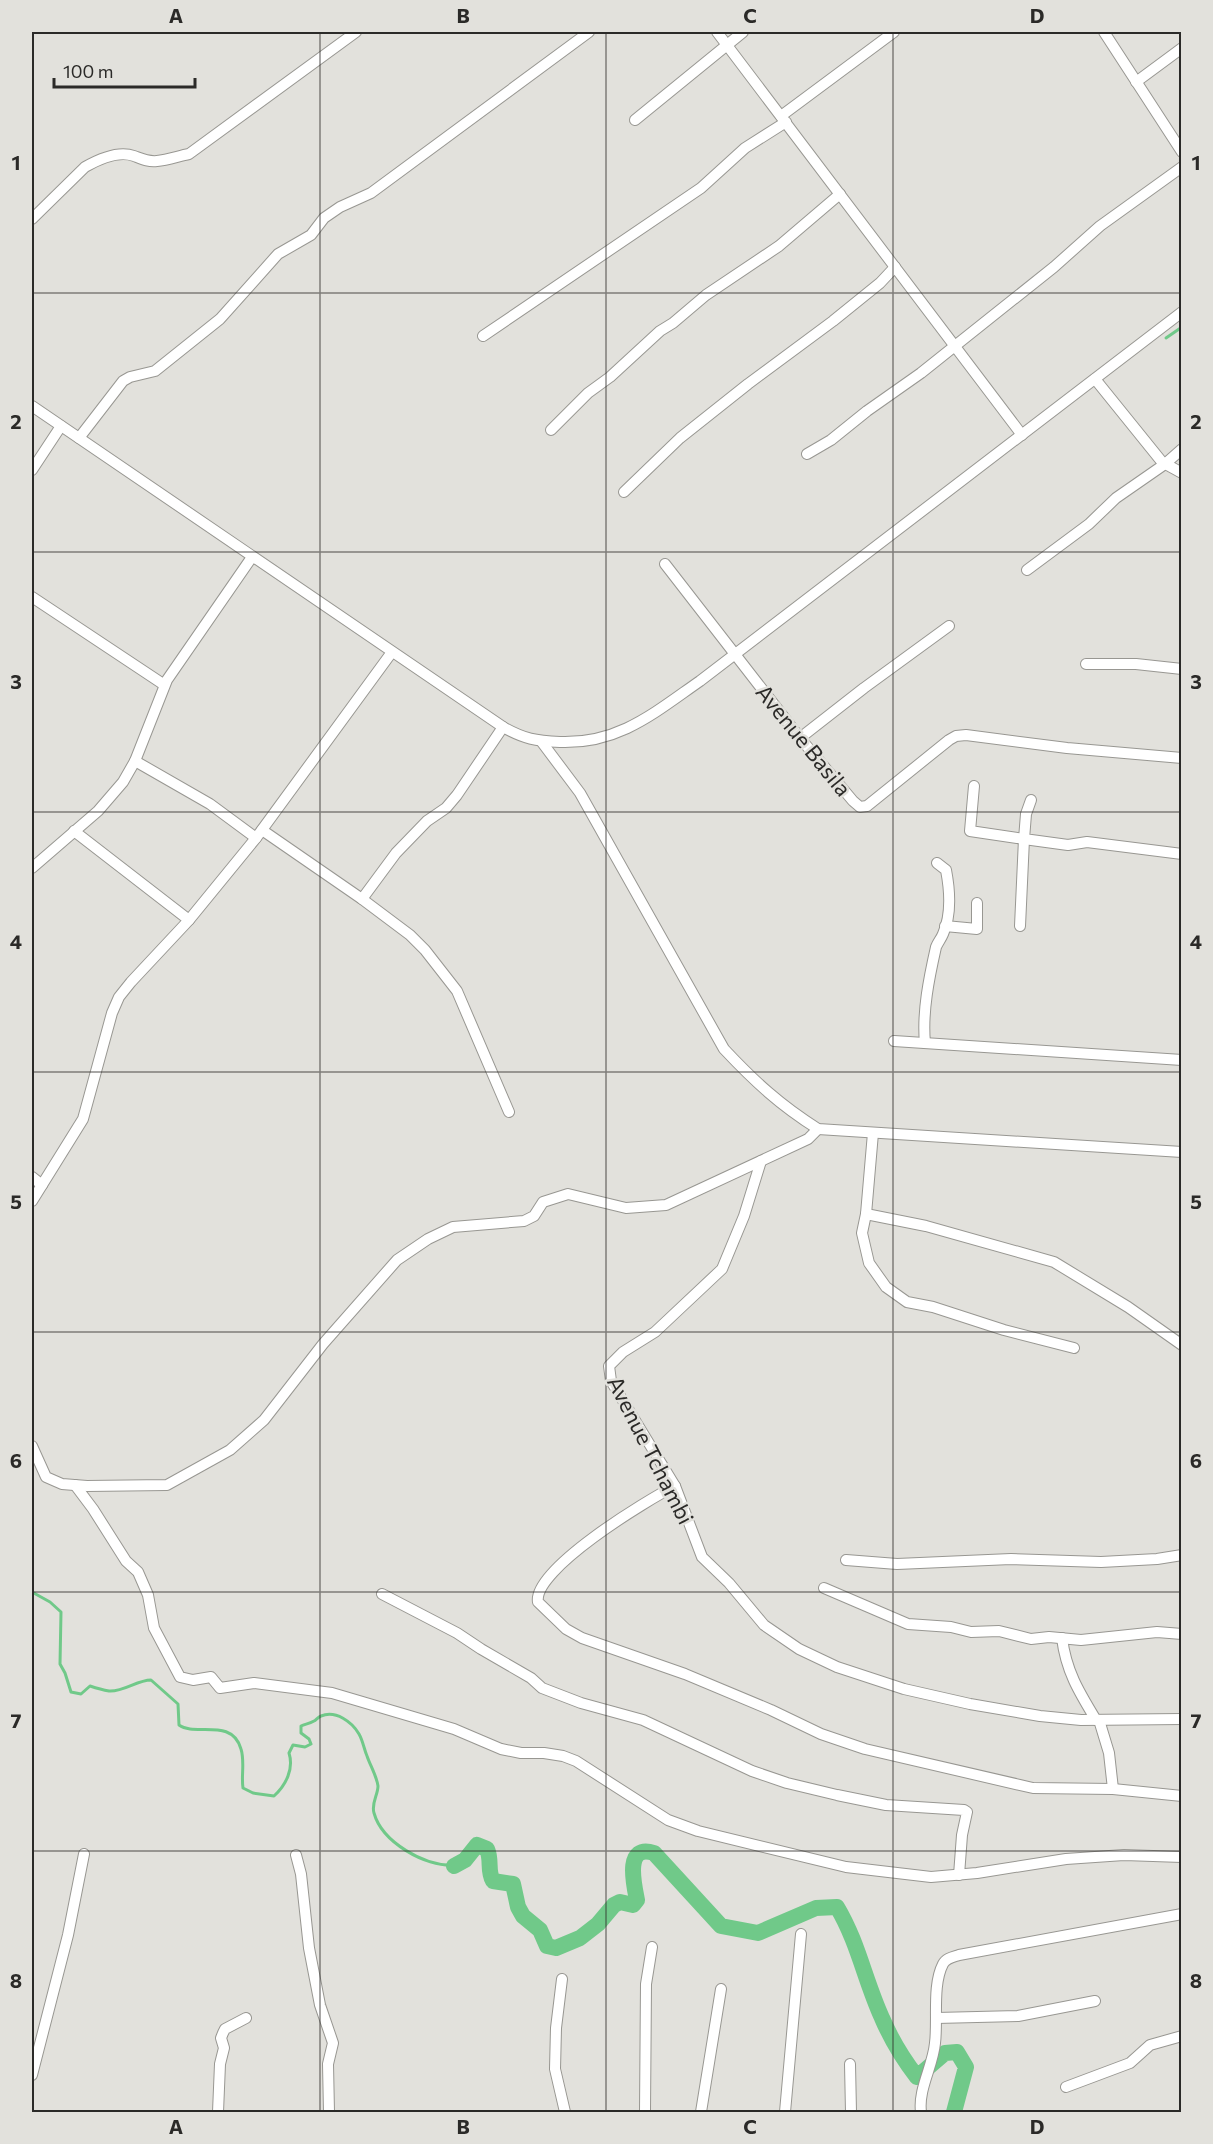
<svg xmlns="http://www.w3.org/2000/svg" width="1213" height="2144" font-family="Commissioner,sans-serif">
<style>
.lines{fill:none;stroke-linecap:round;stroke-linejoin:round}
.stream{stroke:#70c989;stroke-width:3}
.river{stroke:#70c989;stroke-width:16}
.minor-casing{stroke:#989792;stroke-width:12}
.minor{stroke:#fff;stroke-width:10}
.grid{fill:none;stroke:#2b2a28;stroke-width:1.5;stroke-opacity:0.55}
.labels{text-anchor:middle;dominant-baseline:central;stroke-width:5;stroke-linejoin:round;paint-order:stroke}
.street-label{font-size:22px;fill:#2b2a28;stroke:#e2e1dc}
.neatline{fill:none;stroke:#2b2a28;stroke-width:2}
.grid-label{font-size:20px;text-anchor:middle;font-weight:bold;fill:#2b2a28}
</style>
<rect width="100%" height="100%" fill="#e2e1dc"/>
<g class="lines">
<!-- stream -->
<g class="stream">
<path d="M1166,338L1182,327"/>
<path d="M32,1592L50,1602L61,1612L60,1664L65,1673L71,1692L81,1694L90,1686C96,1688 103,1690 109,1691C124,1692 137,1680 151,1680L178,1704L179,1725C195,1737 232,1717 241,1749C245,1762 241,1776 243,1788L253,1793L274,1796C286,1785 294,1769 289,1753L293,1745L305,1747L311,1744L309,1739L301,1733V1726C305,1724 309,1724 314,1721C316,1720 318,1717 321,1716C336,1710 352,1722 359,1734C363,1741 364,1749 367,1756C370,1765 377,1777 378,1786C378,1795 371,1803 374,1813C382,1842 425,1867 454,1865"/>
</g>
<!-- river -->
<path class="river" d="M454,1866L465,1860L477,1845L487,1849C492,1860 487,1871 493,1881L513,1884L518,1907L523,1916L540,1930L547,1946L556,1948L580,1938L598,1924L614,1905L620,1902L633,1905L637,1900C634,1885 624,1843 654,1853L721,1926L758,1933L816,1908L837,1907C858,1942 865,1981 882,2018C891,2039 903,2059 917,2077L945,2053L957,2052L966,2067L954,2112"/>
<defs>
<g id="minor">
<path d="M717,32L1022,435"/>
<path d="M1104,32L1182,152"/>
<path d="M1136,82L1182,48"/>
<path d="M781,116L894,32"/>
<path d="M635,120L743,32"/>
<path d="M32,219L85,167C99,159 118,150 134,156C142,159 148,162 157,161C167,160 179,156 189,154L356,32"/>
<path d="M483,336L701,188L745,148L786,122"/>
<path d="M1095,379L1162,462L1182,473"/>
<path d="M32,406L503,727C524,739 536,741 560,742C619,744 654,713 700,681L1182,312"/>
<path d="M551,430L588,393L610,377L660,331L673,323L706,295L779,246L840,194"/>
<path d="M79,438L123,381L130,377L155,371L220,319L278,254L311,235L324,218L340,207L371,193L589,32"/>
<path d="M807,454L831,440L867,411L921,373L1054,267L1100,226L1182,167"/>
<path d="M32,470L61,426"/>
<path d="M624,492L680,438L748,384L833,321L880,283L895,267"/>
<path d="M665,564L800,738L853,801L860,807L867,806L949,740L956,736L966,735L1067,748L1182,758"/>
<path d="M1027,570L1089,524L1116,498L1165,464L1182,449"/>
<path d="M32,597L163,684"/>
<path d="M1086,664H1136L1182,669"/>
<path d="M800,738L864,688L949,626"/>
<path d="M541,741L580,793L724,1049C755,1082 780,1105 818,1129L1182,1152"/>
<path d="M135,761L210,804L256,838"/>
<path d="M974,786L970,831L1024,839L1020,926"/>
<path d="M1031,800L1026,814L1024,839L1068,845L1087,842L1182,854"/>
<path d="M262,830L362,899L410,935L425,950L457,991L509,1112"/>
<path d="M74,831L189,920"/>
<path d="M32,868L98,811L123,782L135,761L167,680L252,557"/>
<path d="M362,899L396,853L427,821L446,808L457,795L503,727"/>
<path d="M945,926L977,929V903"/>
<path d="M894,1041L1182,1060"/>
<path d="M925,1043C922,1012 929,978 936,947C938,942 941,939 943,934C952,914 950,891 946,870L937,863"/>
<path d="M873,1133L866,1214L862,1233L869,1263L886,1287L907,1302L933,1307L1004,1330L1074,1348"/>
<path d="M761,1161L744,1216L722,1269L655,1332L623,1352L609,1366L611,1381L675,1486L702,1557L729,1583L764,1625L799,1649L837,1667L904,1689L970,1704L1040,1716L1081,1720L1182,1719"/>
<path d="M32,1177L42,1185"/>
<path d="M32,1201L83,1119L112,1013L119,997L131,982L189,920L256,838L392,652"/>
<path d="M866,1214L926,1226L1054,1262L1128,1307L1182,1345"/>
<path d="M32,1446L46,1477L62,1484L87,1486L167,1485L230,1450L264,1420L323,1344L397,1260L428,1239L453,1227L524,1221L534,1216L543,1202L568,1194L626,1208L666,1205L808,1139L818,1129"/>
<path d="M75,1485L93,1509L126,1561L138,1572L148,1595L154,1628L180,1677L193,1680L211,1677L220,1688L254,1683L332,1693L454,1729L501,1749L521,1753H544L563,1756L576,1761L668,1820L698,1831L846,1867L931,1877L977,1873L1066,1859L1124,1855L1182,1857"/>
<path d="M675,1486C647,1500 532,1570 538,1602L566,1629L582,1638L685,1674L771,1710L821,1734L865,1749L1033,1788L1113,1789L1182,1796"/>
<path d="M846,1560L897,1564L1011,1559L1101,1562L1157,1559L1182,1555"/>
<path d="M824,1588L908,1624L951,1627L971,1632L999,1631L1031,1639L1049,1637L1081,1640L1157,1632L1182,1634"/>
<path d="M382,1594L457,1633L481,1649L531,1678L542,1688L581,1703L643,1720L752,1771L787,1783L837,1795L886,1805L964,1810L967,1812L962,1835L959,1875"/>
<path d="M1062,1638C1066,1671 1079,1692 1096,1720"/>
<path d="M1099,1720L1109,1753L1113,1789"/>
<path d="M296,1855L301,1874L309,1948L320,2005L333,2043L328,2064L329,2112"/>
<path d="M562,1979L556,2028L555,2069L565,2112"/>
<path d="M936,2018L1018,2016L1095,2001"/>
<path d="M850,2064L851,2112"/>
<path d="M32,2075L68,1935L84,1854"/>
<path d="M1066,2087L1130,2063L1150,2045L1182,2036"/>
<path d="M218,2112L220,2064L224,2048L221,2038L223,2033L225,2029L246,2018"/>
<path d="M645,2112L646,1984L652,1947"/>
<path d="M701,2112L721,1989"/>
<path d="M785,2112L801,1934"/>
<path d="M921,2112C918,2089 933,2066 935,2043C938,2020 932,1985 943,1964C946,1958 953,1957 959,1955L1182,1914"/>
</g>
</defs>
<!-- minor casing -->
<use href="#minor" class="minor-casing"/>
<!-- minor -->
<use href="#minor" class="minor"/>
</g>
<!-- grid -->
<path class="grid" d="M320,32V2112M606,32V2112M893,32V2112M32,293H1182M32,552H1182M32,812H1182M32,1072H1182M32,1332H1182M32,1592H1182M32,1851H1182"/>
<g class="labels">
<!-- street labels -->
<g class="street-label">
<text transform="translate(804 740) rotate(51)">Avenue Basila</text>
<text transform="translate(651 1450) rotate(63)">Avenue Tchambi</text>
</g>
</g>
<!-- border -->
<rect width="1213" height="2144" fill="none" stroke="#e2e1dc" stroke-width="66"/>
<!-- scale -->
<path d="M54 78v9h141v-9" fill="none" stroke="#2b2a28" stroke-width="3"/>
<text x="63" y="78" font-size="18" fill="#2b2a28" stroke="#e2e1dc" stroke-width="4.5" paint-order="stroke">100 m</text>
<rect x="33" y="33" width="1147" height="2078" class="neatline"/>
<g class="grid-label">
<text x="176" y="23">A</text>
<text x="463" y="23">B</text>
<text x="750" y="23">C</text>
<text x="1037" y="23">D</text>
<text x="16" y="170">1</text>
<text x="1196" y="170">1</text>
<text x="16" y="429">2</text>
<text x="1196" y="429">2</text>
<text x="16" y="689">3</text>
<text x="1196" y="689">3</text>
<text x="16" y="949">4</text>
<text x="1196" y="949">4</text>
<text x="16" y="1209">5</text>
<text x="1196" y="1209">5</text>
<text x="16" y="1468">6</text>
<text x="1196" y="1468">6</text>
<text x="16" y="1728">7</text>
<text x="1196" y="1728">7</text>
<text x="16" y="1988">8</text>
<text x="1196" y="1988">8</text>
<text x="176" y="2134">A</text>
<text x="463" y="2134">B</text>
<text x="750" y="2134">C</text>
<text x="1037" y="2134">D</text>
</g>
</svg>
